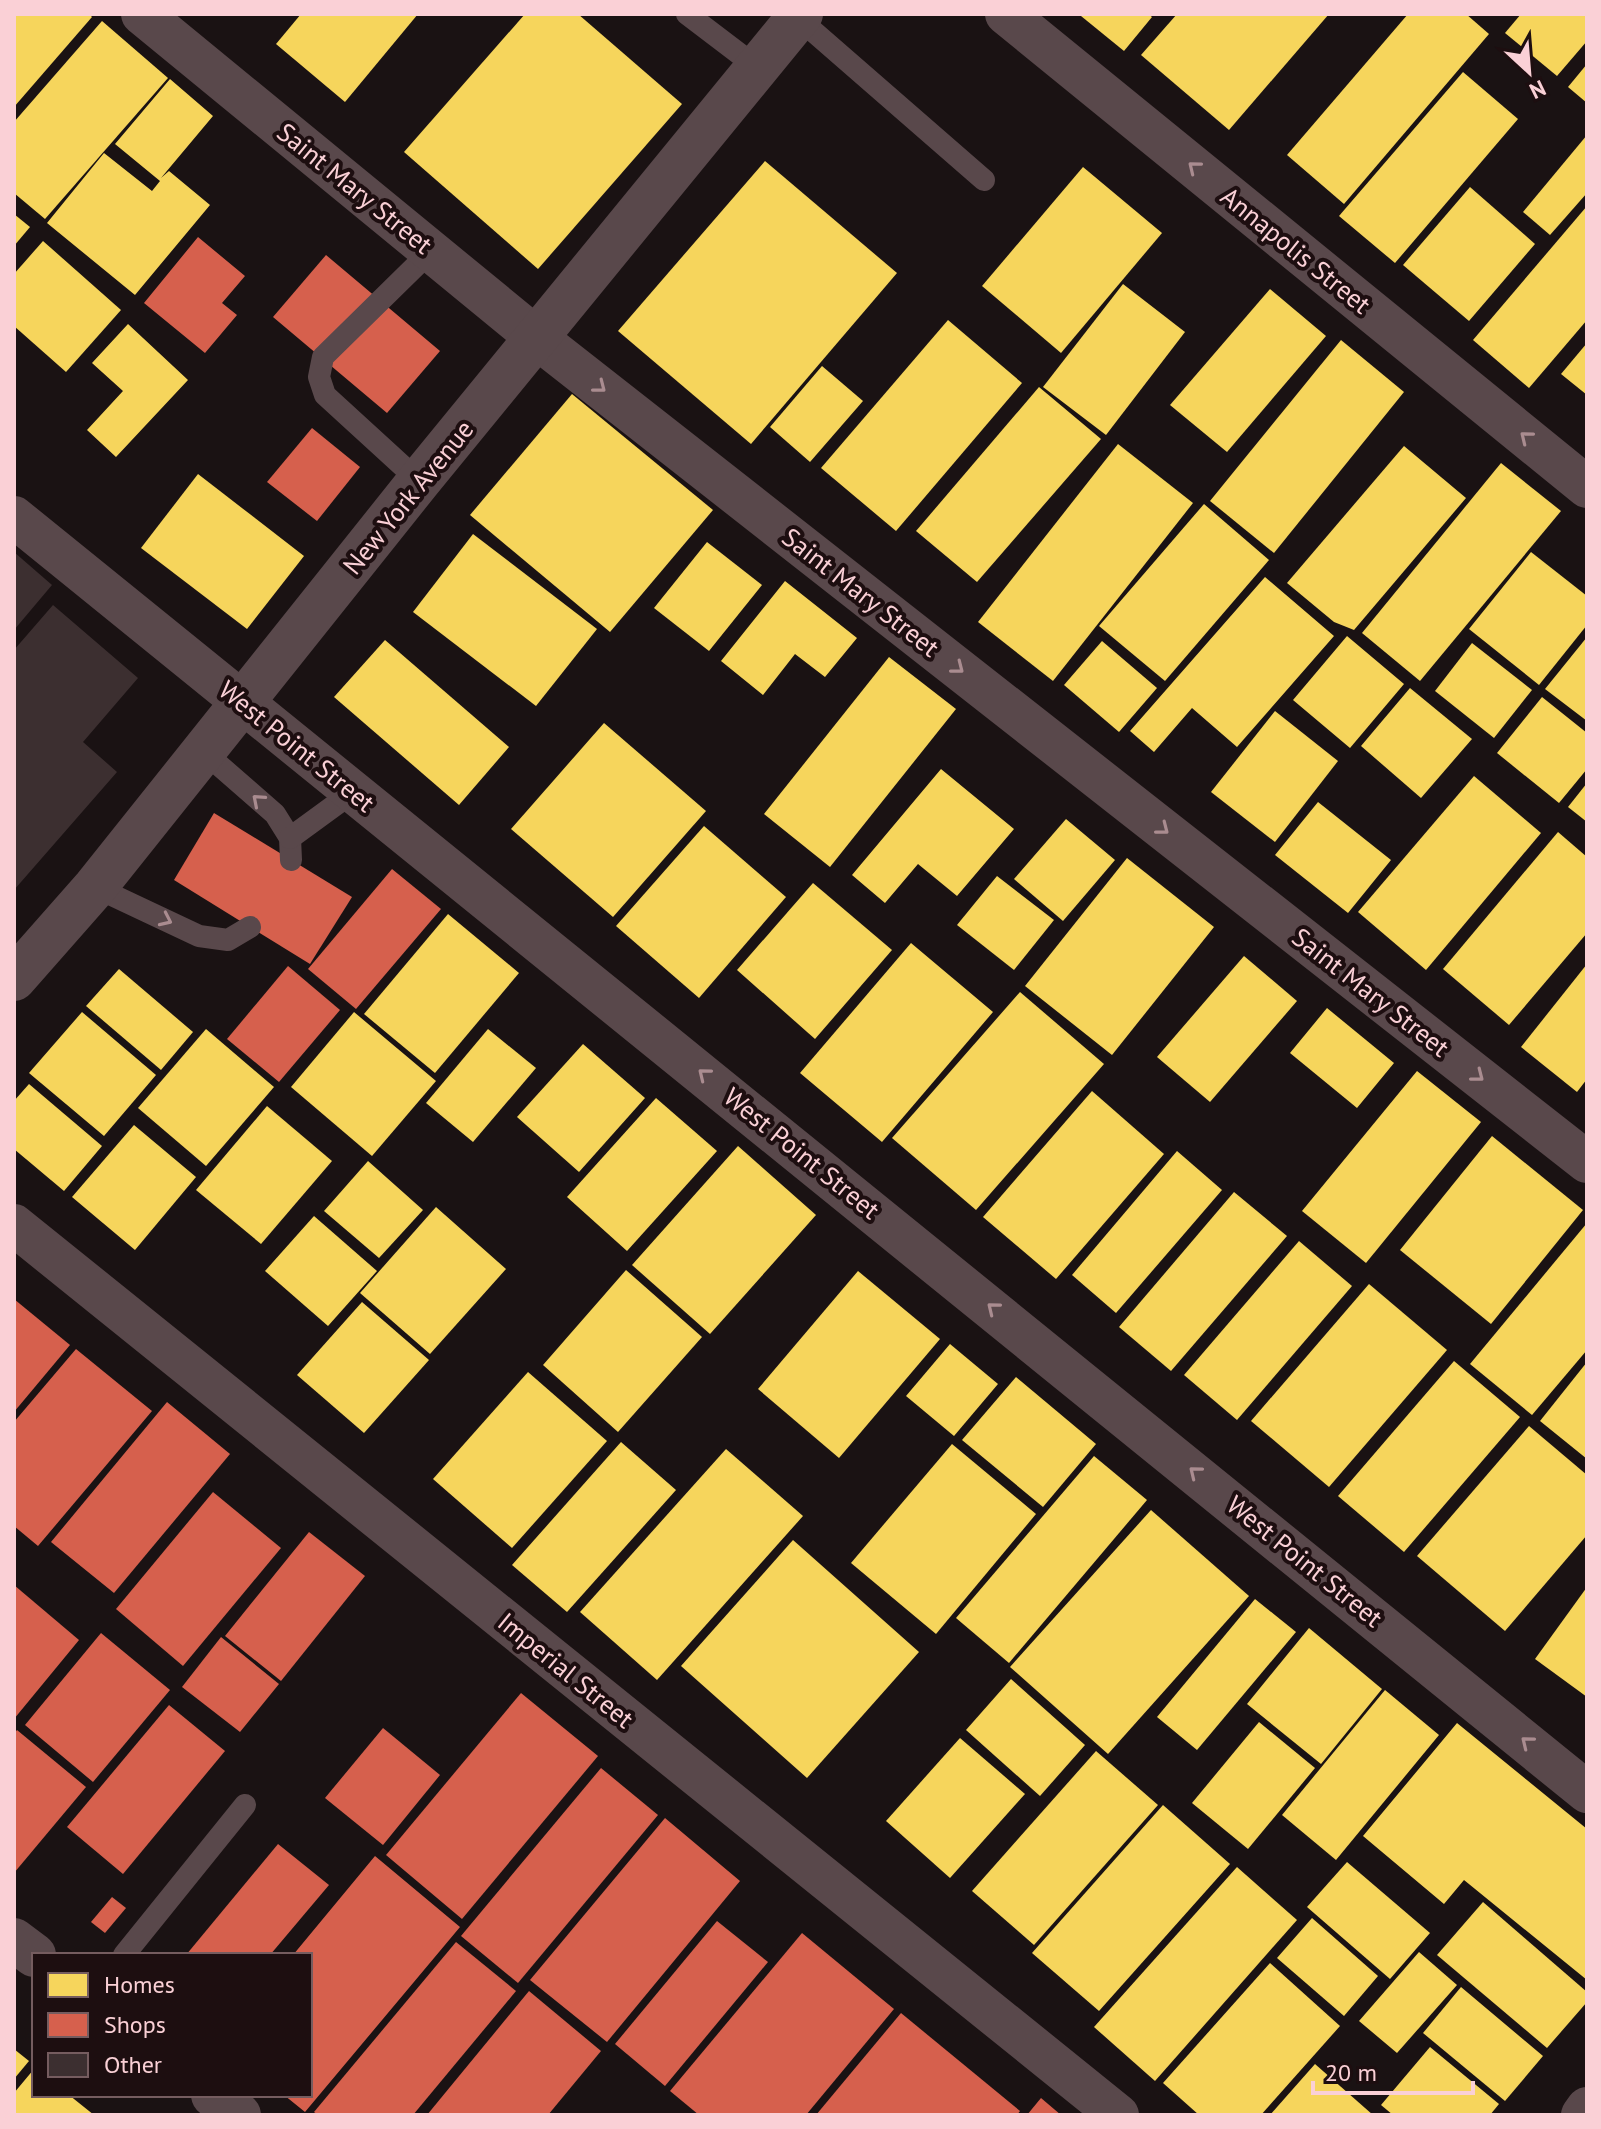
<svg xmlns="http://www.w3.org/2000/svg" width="1601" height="2129" font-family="'PT Sans',sans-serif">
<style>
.homes{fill:#f6d55c}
.shops{fill:#d6604d}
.building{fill:#3c2f30}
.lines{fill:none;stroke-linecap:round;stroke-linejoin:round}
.service{stroke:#59484b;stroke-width:22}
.minor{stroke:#59484b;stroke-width:42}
.tertiary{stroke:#59484b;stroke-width:44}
.oneway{stroke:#aa8c90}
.labels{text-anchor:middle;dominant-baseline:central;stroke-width:8;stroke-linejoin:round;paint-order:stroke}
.street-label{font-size:26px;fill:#fad0d6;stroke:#1d0e10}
</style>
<rect width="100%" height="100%" fill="#1a1213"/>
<!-- homes -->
<g class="homes">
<path d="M14,14H89L92,17L14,107Z"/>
<path d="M301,14H418L345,102L276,44Z"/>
<path d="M525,14H578L682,104L538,269L404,152Z"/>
<path d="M1083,14H1148L1152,17L1124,51L1081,16Z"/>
<path d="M1177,14H1329L1229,130L1141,55Z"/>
<path d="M1408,14H1466L1489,34L1344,204L1287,155Z"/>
<path d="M1521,14H1587V41L1557,76L1505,33Z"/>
<path d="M102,21L168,78L45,219L14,193V122Z"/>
<path d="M1587,64V103L1568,87Z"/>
<path d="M1463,72L1518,119L1395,263L1339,216Z"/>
<path d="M170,79L213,116L161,178L169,171L210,205L135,295L47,223L104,153L152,191L160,181L115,144Z"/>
<path d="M1587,135V193L1550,235L1523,212Z"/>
<path d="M765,161L897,273L751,444L618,331Z"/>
<path d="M1083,167L1162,233L1061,353L982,286Z"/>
<path d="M1470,187L1535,244L1469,321L1403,265Z"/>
<path d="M1587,206V320L1529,388L1473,340Z"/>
<path d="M14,214L30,227L14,246Z"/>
<path d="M43,241L121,310L66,372L14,326V274Z"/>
<path d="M1123,284L1185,332L1106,435L1043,387Z"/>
<path d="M1270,289L1326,336L1227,452L1170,405Z"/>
<path d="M948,320L1022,383L896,531L821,468Z"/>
<path d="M128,324L188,380L116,457L87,430L123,391L92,363Z"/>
<path d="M1341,340L1404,392L1274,553L1210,501Z"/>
<path d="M1587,343V395L1561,374Z"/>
<path d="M822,366L863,401L810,462L770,427Z"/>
<path d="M1039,387L1101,439L977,582L916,531Z"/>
<path d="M572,394L713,510L610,632L470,515Z"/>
<path d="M1118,444L1193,503L1053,681L978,622Z"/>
<path d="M1404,446L1466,498L1354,630L1334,622L1287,583Z"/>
<path d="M1501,463L1561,511L1420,681L1362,633Z"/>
<path d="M198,474L304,556L247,629L141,548Z"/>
<path d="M1204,504L1269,560L1165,681L1099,626Z"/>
<path d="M473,534L597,629L536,706L413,612Z"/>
<path d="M707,542L762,585L709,651L654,608Z"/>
<path d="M1531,552L1587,596V625L1539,685L1469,629Z"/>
<path d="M1265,577L1334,636L1237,747L1192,708L1154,752L1130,731Z"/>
<path d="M785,581L857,638L825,677L795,654L763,695L721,661Z"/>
<path d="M1347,636L1404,684L1350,748L1293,700Z"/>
<path d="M1587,637V721L1545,689Z"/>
<path d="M385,640L509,747L459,805L334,697Z"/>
<path d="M1102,641L1157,688L1119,732L1064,685Z"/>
<path d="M1472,643L1532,690L1494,738L1435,691Z"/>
<path d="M889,657L956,709L830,867L764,814Z"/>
<path d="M1410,688L1472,739L1421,798L1361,746Z"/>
<path d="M1542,697L1587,733V769L1559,803L1497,753Z"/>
<path d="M1275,711L1338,761L1275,842L1211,792Z"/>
<path d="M604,723L706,811L613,917L511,829Z"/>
<path d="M941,769L1014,829L957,896L918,864L885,903L852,875Z"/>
<path d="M1474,776L1541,833L1426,970L1358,912Z"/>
<path d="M1587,783V822L1568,807Z"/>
<path d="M1318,802L1391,860L1348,913L1275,855Z"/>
<path d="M1066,819L1115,860L1063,921L1014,879Z"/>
<path d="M704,826L786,897L699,998L616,926Z"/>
<path d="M1558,832L1587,857V933L1509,1025L1443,969Z"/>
<path d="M1127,858L1214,927L1112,1055L1025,986Z"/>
<path d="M997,876L1054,920L1014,970L957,925Z"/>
<path d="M813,883L892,950L815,1039L737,970Z"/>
<path d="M448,914L519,973L435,1073L364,1014Z"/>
<path d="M911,943L993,1012L882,1142L800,1073Z"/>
<path d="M1244,956L1297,1001L1210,1102L1157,1057Z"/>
<path d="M1587,964V1079L1577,1092L1521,1047Z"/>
<path d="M119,969L193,1032L161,1070L86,1006Z"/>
<path d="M1020,992L1104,1064L976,1210L892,1138Z"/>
<path d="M1327,1008L1394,1063L1357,1108L1290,1053Z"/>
<path d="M82,1012L156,1075L104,1136L29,1073Z"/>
<path d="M354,1012L436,1081L372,1156L291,1087Z"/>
<path d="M206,1029L274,1087L206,1166L138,1108Z"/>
<path d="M488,1029L536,1068L473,1142L426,1103Z"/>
<path d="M583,1044L645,1098L579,1172L517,1117Z"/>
<path d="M1417,1071L1481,1122L1366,1263L1302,1211Z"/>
<path d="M29,1084L102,1146L64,1191L14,1149V1101Z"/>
<path d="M1092,1091L1164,1154L1056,1279L983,1217Z"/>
<path d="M656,1098L717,1151L627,1251L567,1197Z"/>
<path d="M267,1106L332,1161L261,1244L196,1190Z"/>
<path d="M134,1125L196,1177L135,1250L72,1197Z"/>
<path d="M1492,1136L1583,1210L1491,1324L1400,1250Z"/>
<path d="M738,1146L816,1215L710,1334L632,1265Z"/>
<path d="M1177,1151L1222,1190L1116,1313L1072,1275Z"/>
<path d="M368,1161L423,1210L379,1258L324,1211Z"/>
<path d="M1234,1192L1287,1236L1171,1371L1119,1327Z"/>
<path d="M436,1207L506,1269L430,1354L360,1293Z"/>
<path d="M314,1216L377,1271L328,1326L265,1271Z"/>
<path d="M1587,1223V1350L1532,1415L1470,1364Z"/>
<path d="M1299,1241L1352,1286L1237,1420L1184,1375Z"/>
<path d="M626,1270L702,1337L618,1432L543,1365Z"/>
<path d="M858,1271L940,1339L839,1458L758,1389Z"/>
<path d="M1369,1284L1447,1350L1329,1487L1251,1421Z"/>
<path d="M362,1302L429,1360L364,1433L297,1375Z"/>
<path d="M950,1344L998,1384L954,1436L906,1396Z"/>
<path d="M1454,1361L1520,1417L1404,1552L1338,1496Z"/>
<path d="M1587,1362V1459L1540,1421Z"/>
<path d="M528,1372L607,1441L512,1548L433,1479Z"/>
<path d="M1016,1377L1096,1444L1043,1507L962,1440Z"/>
<path d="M1529,1426L1587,1475V1535L1505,1631L1417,1556Z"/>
<path d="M621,1442L676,1490L567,1612L512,1565Z"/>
<path d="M952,1444L1036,1514L936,1634L851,1563Z"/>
<path d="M726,1449L803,1516L657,1680L580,1612Z"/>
<path d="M1094,1456L1147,1500L1009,1663L956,1618Z"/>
<path d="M1151,1510L1249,1596L1108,1754L1010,1667Z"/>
<path d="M793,1540L919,1652L807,1778L681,1666Z"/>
<path d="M1587,1587V1697L1535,1659Z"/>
<path d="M1255,1599L1296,1632L1197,1750L1157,1717Z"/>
<path d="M1309,1628L1382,1689L1321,1764L1247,1704Z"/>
<path d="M1011,1679L1085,1745L1040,1796L966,1730Z"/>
<path d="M1385,1690L1439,1735L1336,1860L1282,1815Z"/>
<path d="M1259,1722L1315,1768L1248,1849L1192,1803Z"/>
<path d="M1457,1723L1587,1829V1980L1464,1880L1444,1904L1363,1836Z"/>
<path d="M960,1738L1025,1794L950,1878L886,1821Z"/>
<path d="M1096,1751L1158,1805L1034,1945L972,1891Z"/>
<path d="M1163,1805L1230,1864L1099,2011L1032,1953Z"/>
<path d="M1347,1862L1430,1933L1390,1979L1307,1907Z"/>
<path d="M1237,1867L1297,1920L1155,2081L1094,2027Z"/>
<path d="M1483,1902L1587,1992V2002L1547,2048L1437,1955Z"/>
<path d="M1312,1918L1378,1976L1344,2016L1277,1958Z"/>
<path d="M1419,1952L1457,1985L1397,2053L1359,2021Z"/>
<path d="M1270,1963L1340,2026L1261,2115H1199L1163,2083Z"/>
<path d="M1461,1987L1543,2056L1505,2101L1423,2033Z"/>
<path d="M1430,2047L1499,2104L1490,2115H1393L1381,2105Z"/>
<path d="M14,2049L29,2061L14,2079Z"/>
<path d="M1315,2064L1373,2115H1270Z"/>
<path d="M34,2069V2095H69L94,2115H14V2093Z"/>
</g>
<!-- shops -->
<g class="shops">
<path d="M198,237L245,276L222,303L237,315L205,353L144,303Z"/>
<path d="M326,255L440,351L387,413L273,317Z"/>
<path d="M312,428L360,467L317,521L267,482Z"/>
<path d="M214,813L352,897L310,964L174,880Z"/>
<path d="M392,869L441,909L356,1009L308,969Z"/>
<path d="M288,966L340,1010L279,1082L227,1039Z"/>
<path d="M14,1299L70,1345L14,1412Z"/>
<path d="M76,1349L152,1411L38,1546L14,1526V1422Z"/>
<path d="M167,1402L230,1454L114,1593L51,1542Z"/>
<path d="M213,1492L281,1548L183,1666L116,1609Z"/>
<path d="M309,1532L365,1576L281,1681L225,1636Z"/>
<path d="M14,1585L79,1640L14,1719Z"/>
<path d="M101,1633L170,1690L93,1782L25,1725Z"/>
<path d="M221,1637L279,1684L240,1732L182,1687Z"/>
<path d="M521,1693L598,1756L462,1919L386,1855Z"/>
<path d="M169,1705L225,1751L123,1874L67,1827Z"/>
<path d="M383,1728L440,1775L383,1845L325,1798Z"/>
<path d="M17,1730L86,1787L14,1873V1734Z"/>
<path d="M601,1768L658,1815L518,1983L461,1936Z"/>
<path d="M665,1818L740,1881L607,2042L530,1980Z"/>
<path d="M278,1844L329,1885L270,1955H186Z"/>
<path d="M375,1856L460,1927L305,2112L284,2095H310V1955H293Z"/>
<path d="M112,1897L126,1908L105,1933L91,1922Z"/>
<path d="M717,1921L768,1962L665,2086L615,2044Z"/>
<path d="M802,1933L894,2009L806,2115H699L670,2091Z"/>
<path d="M456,1942L516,1991L413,2115H318L314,2112Z"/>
<path d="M529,1991L601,2051L548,2115H427Z"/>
<path d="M901,2013L1020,2111L1017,2115H816Z"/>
<path d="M1041,2098L1061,2115H1027Z"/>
</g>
<!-- building -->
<g class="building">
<path d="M14,552L52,585L14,630Z"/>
<path d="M53,605L138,678L83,742L117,772L14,890V650Z"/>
</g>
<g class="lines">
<!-- service -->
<g class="service">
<path d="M687,14L758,68"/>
<path d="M798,18L984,180"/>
<path d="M419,481L325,395L319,377L323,357L431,251"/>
<path d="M204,752L275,814L290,838L291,860"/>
<path d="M290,838L353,792"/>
<path d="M95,887L199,936L228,940L250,927"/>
<path d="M124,1955L245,1805"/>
</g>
<!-- minor -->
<g class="minor">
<path d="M142,14L538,339L1587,1162"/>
<path d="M1006,14L1587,487"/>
<path d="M14,517L1587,1792"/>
<path d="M14,1225L1118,2115"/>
<path d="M1582,2115L1587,2108"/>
</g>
<!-- tertiary -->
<g class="tertiary">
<path d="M14,979L95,887L419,481L801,14"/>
<path d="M14,1940L34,1955"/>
<path d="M213,2095L239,2115"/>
</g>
</g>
<!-- one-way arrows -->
<defs><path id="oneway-chevron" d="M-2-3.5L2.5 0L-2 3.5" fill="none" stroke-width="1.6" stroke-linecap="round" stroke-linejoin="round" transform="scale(2)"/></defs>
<g class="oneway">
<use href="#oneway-chevron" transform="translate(1194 167) rotate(-141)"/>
<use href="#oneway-chevron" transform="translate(600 387) rotate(38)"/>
<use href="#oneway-chevron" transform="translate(1526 437) rotate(-141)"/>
<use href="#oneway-chevron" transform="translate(958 668) rotate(38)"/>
<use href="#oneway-chevron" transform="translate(258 800) rotate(-139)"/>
<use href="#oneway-chevron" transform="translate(1163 829) rotate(38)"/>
<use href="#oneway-chevron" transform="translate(166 920) rotate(25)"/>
<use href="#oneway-chevron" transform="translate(704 1074) rotate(-141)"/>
<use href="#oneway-chevron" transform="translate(1478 1076) rotate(38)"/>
<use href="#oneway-chevron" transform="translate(993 1308) rotate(-141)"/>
<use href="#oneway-chevron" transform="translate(1195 1472) rotate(-141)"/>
<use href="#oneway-chevron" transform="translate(1527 1742) rotate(-141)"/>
</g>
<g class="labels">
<!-- street labels -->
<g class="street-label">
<text transform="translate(355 188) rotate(39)">Saint Mary Street</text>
<text transform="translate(1296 250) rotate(39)">Annapolis Street</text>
<text transform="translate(408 497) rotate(-51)">New York Avenue</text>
<text transform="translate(861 592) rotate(38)">Saint Mary Street</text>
<text transform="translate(297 746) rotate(39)">West Point Street</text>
<text transform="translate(1371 992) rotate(38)">Saint Mary Street</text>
<text transform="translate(802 1153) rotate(39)">West Point Street</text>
<text transform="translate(1305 1561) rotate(39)">West Point Street</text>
<text transform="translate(566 1670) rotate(39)">Imperial Street</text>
</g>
</g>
<!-- border -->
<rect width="1601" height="2129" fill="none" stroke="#fad0d6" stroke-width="32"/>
<!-- legend -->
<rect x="32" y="1953" width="280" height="144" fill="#1d0e10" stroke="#755c5f" stroke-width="2"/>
<rect x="48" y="1973" width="40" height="24" fill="#f6d55c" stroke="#755c5f" stroke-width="2"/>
<text x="104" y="1993" font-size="24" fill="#fad0d6">Homes</text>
<rect x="48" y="2013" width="40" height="24" fill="#d6604d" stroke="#755c5f" stroke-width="2"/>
<text x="104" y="2033" font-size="24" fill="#fad0d6">Shops</text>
<rect x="48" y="2053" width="40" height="24" fill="#3c2f30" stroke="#755c5f" stroke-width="2"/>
<text x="104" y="2073" font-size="24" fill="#fad0d6">Other</text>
<!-- north arrow -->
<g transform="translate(1529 72) rotate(154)" stroke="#1d0e10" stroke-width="6" paint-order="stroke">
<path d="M0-6L14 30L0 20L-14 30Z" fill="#fad0d6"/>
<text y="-12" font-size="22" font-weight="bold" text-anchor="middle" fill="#fad0d6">N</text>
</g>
<!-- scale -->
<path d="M1313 2081v12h160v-12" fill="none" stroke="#fad0d6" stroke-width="4"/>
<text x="1325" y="2081" font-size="24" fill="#fad0d6" stroke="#1d0e10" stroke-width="6" paint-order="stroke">20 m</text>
</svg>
